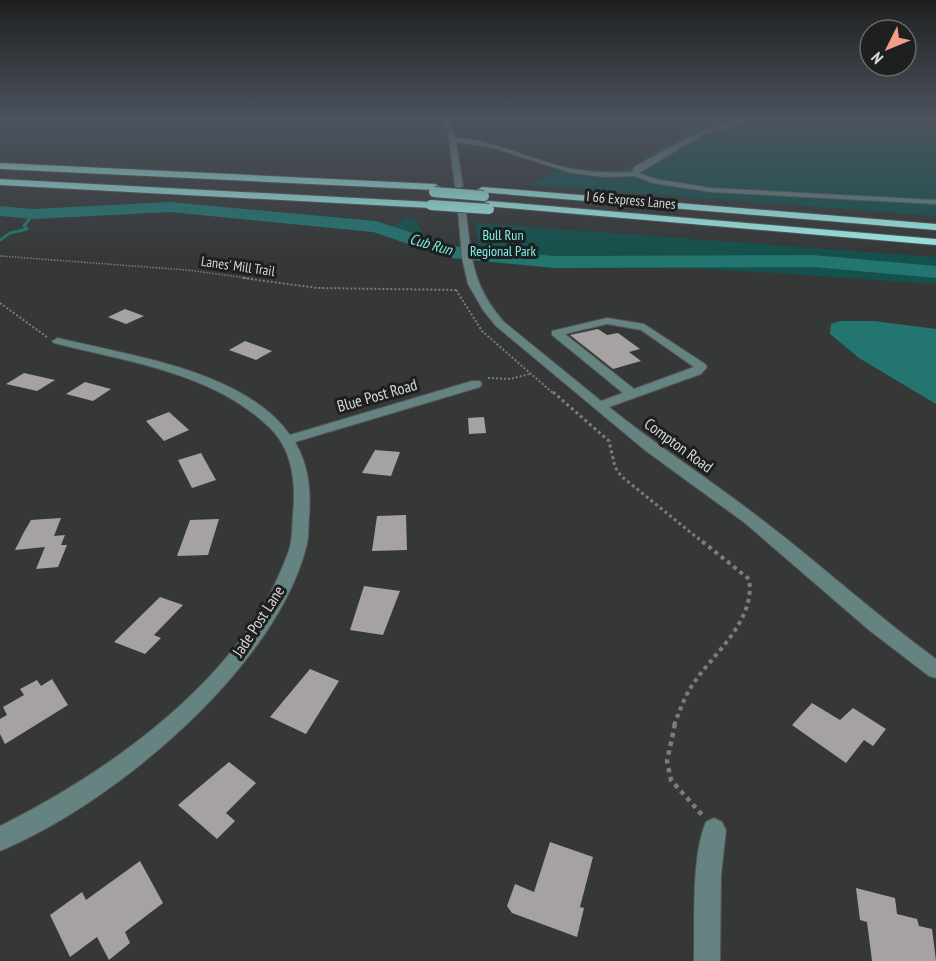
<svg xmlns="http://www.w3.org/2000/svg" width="936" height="961" font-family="'PT Sans Narrow',sans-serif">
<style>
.green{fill:#14514d}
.water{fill:#237570}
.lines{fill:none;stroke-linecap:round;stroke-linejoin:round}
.stream{stroke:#237570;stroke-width:3}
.river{fill:#237570;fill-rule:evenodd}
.building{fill:#a6a2a1}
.minor-casing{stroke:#535555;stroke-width:2}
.highway-casing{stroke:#535555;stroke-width:2}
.path-far4{stroke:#7b7d7d;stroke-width:1.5;stroke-dasharray:1.5 1.5;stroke-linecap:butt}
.path-far3{stroke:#7b7d7d;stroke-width:2;stroke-dasharray:2 2;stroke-linecap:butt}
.path-far2{stroke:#7b7d7d;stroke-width:3;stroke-dasharray:3 3;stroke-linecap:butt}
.path-far1{stroke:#7b7d7d;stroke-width:4;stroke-dasharray:4 4;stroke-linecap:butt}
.path{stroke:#7b7d7d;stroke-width:4.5;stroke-dasharray:4.5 4.5;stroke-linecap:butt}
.minor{fill:#658380;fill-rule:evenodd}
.highway{fill:#9eece5;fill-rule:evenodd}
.highway-bridge-casing{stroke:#535555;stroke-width:12;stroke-linecap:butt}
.highway-bridge{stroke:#9eece5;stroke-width:10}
.labels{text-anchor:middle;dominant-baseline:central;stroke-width:6;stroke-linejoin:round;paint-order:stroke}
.far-street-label{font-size:14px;fill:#d5d7d7;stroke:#1e1f1f}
.far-park-label{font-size:14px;fill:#7df2e8;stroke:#1e1f1f}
.far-water-label{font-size:15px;font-style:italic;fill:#76ebe2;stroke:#1e1f1f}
.street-label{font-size:16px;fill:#d5d7d7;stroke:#1e1f1f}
</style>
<rect width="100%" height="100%" fill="#363838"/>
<!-- green -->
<g class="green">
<path d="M709,118H936V216L527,185L560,169L615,175Z"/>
<path d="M408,218L414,219L429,243L380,231Z"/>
<path d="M474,223L936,257V284L667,266L483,261Z"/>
</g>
<!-- water -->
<path class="water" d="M840,321H874L936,329V404L859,358L830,334L831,324Z"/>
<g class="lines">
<!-- stream -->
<path class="stream" d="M0,240L10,233L27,229L24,226L33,214"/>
<!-- river -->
<path class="river" d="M170,202L376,221L452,246L554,256L813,255L936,266V278L813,267L554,268L450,258L373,232L170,212L33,219L0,216V206L33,209Z"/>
</g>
<!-- building -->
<g class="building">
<path d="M125,309L144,316L126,324L108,317Z"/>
<path d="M598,329L607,335L618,333L640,349L629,352L641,361L613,369L570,335Z"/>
<path d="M245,341L272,351L256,360L229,350Z"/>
<path d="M24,373L55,380L37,391L6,384Z"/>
<path d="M85,382L111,389L93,401L66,394Z"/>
<path d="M169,412L189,430L164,441L146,421Z"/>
<path d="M484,417L486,433L469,434L468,418Z"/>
<path d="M375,450L400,452L391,476L362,473Z"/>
<path d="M201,453L216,480L192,488L178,460Z"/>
<path d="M406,515L407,550L372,551L377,516Z"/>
<path d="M61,518L54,536L65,535L61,545H67L58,567L36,569L45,547L15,550L24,532L31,520Z"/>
<path d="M219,519L208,555L177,556L190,520Z"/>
<path d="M364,586L400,591L383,635L350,630Z"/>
<path d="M160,597L183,605L154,635L161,638L145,654L114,642Z"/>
<path d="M310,669L339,681L306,734L270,717Z"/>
<path d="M52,679L68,705L5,744L0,734V719L7,715L3,707L24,695L20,689L37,680L41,686Z"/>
<path d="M812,703L840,720L853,708L886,729L873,746L864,740L846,763L792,725Z"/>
<path d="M229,762L256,783L226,813L235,821L217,839L178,805Z"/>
<path d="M550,842L593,857L580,907L584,908L577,937L512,913L507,906L515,884L534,892Z"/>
<path d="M140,861L163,903L125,932L130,943L109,960L97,937L70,957L50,915L82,892L86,900Z"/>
<path d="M856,888L895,898L897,914L917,919L919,926L932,929L936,961H872L867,922L860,920Z"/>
</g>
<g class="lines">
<defs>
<g id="minor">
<path d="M441,118H447L455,138C494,140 526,158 563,167C585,172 609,173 632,172L634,167C674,146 715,118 762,118L706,133L639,173L655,179L711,188L936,200V204L711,192L653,183L634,176L604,177L572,173L490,147L456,142L463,186L459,188L455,186L448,131Z"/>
<path d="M875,118H936V121L878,120Z"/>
<path d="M462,208L466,211C471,257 472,286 504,322L601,401L623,393L552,335V331L607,318L644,324L705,364L707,367L701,374L609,407C657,446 708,478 757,516C818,562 874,614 936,659V678L929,676L869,630L745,523L646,451L496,326L483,310L468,284L462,258L458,211ZM607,324L641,330L694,367L634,389L565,334Z"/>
<path d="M58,338C130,356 244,370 290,435L472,381H480L482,384L480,387L295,442C309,466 311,490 309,517C308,527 309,539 306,548C274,670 113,804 0,851V826C114,769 246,675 289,550C293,539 292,525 293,514C296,485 293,451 271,429C215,373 128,362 54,343L52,341Z"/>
<path d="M714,818L722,822L726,830L721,875L720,961H694C695,922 691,856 706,822Z"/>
</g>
<g id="highway">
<path d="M0,163L435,184L440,187L435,190L0,169Z"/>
<path d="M0,179L431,202L436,205L431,208L0,185Z"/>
<path d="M482,187L936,224V230L479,192L477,190Z"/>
<path d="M489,201L936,239V245L485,206V202Z"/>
</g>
</defs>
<!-- minor casing -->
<use href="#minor" class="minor-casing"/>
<!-- highway casing -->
<use href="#highway" class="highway-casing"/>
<!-- path-far4 -->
<path class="path-far4" d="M0,256L187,270L254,279"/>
<!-- path-far3 -->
<g class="path-far3">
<path d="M243,278L317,288L458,290"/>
<path d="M456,290L482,331L554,394"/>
<path d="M0,303L47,337"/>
<path d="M488,378L510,379L530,374"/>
</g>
<!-- path-far2 -->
<path class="path-far2" d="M553,392L609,441L615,467L621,476L700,540"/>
<!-- path-far1 -->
<path class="path-far1" d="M674,725C679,713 684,698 691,687C712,654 756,622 749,579L698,538"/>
<!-- path -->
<path class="path" d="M675,724L667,761L671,780L703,816"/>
<!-- minor -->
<use href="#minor" class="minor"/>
<!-- highway -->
<use href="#highway" class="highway"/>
<defs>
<g id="highway-bridge">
<path d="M434,192L484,196"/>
<path d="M431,205L489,209"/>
</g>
</defs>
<!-- highway-bridge casing -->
<use href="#highway-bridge" class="highway-bridge-casing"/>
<!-- highway-bridge -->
<use href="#highway-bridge" class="highway-bridge"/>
</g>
<!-- sky -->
<linearGradient id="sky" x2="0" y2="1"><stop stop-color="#1e1f1f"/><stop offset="0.47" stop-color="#4c535e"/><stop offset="1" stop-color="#4c535e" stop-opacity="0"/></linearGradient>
<rect width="936" height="253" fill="url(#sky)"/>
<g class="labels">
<!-- far-street labels -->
<g class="far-street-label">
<text transform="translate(631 200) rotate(5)">I 66 Express Lanes</text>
<text transform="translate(238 266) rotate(8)">Lanes' Mill Trail</text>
</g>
<!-- far-park labels -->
<g class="far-park-label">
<text x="503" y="235">Bull Run<tspan x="503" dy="16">Regional Park</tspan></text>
</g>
<!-- far-water labels -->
<g class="far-water-label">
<text transform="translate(431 244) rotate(16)">Cub Run</text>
</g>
<!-- street labels -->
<g class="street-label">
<text transform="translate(377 395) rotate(-16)">Blue Post Road</text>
<text transform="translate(679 445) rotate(36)">Compton Road</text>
<text transform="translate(258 621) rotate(-57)">Jade Post Lane</text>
</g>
</g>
<!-- north arrow -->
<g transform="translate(888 48) rotate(227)"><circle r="28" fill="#1e1f1f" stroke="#676969" stroke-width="1.5"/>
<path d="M0-4.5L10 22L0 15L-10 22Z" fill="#f49e89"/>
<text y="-9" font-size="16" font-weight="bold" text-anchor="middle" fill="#d5d7d7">N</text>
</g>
</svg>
